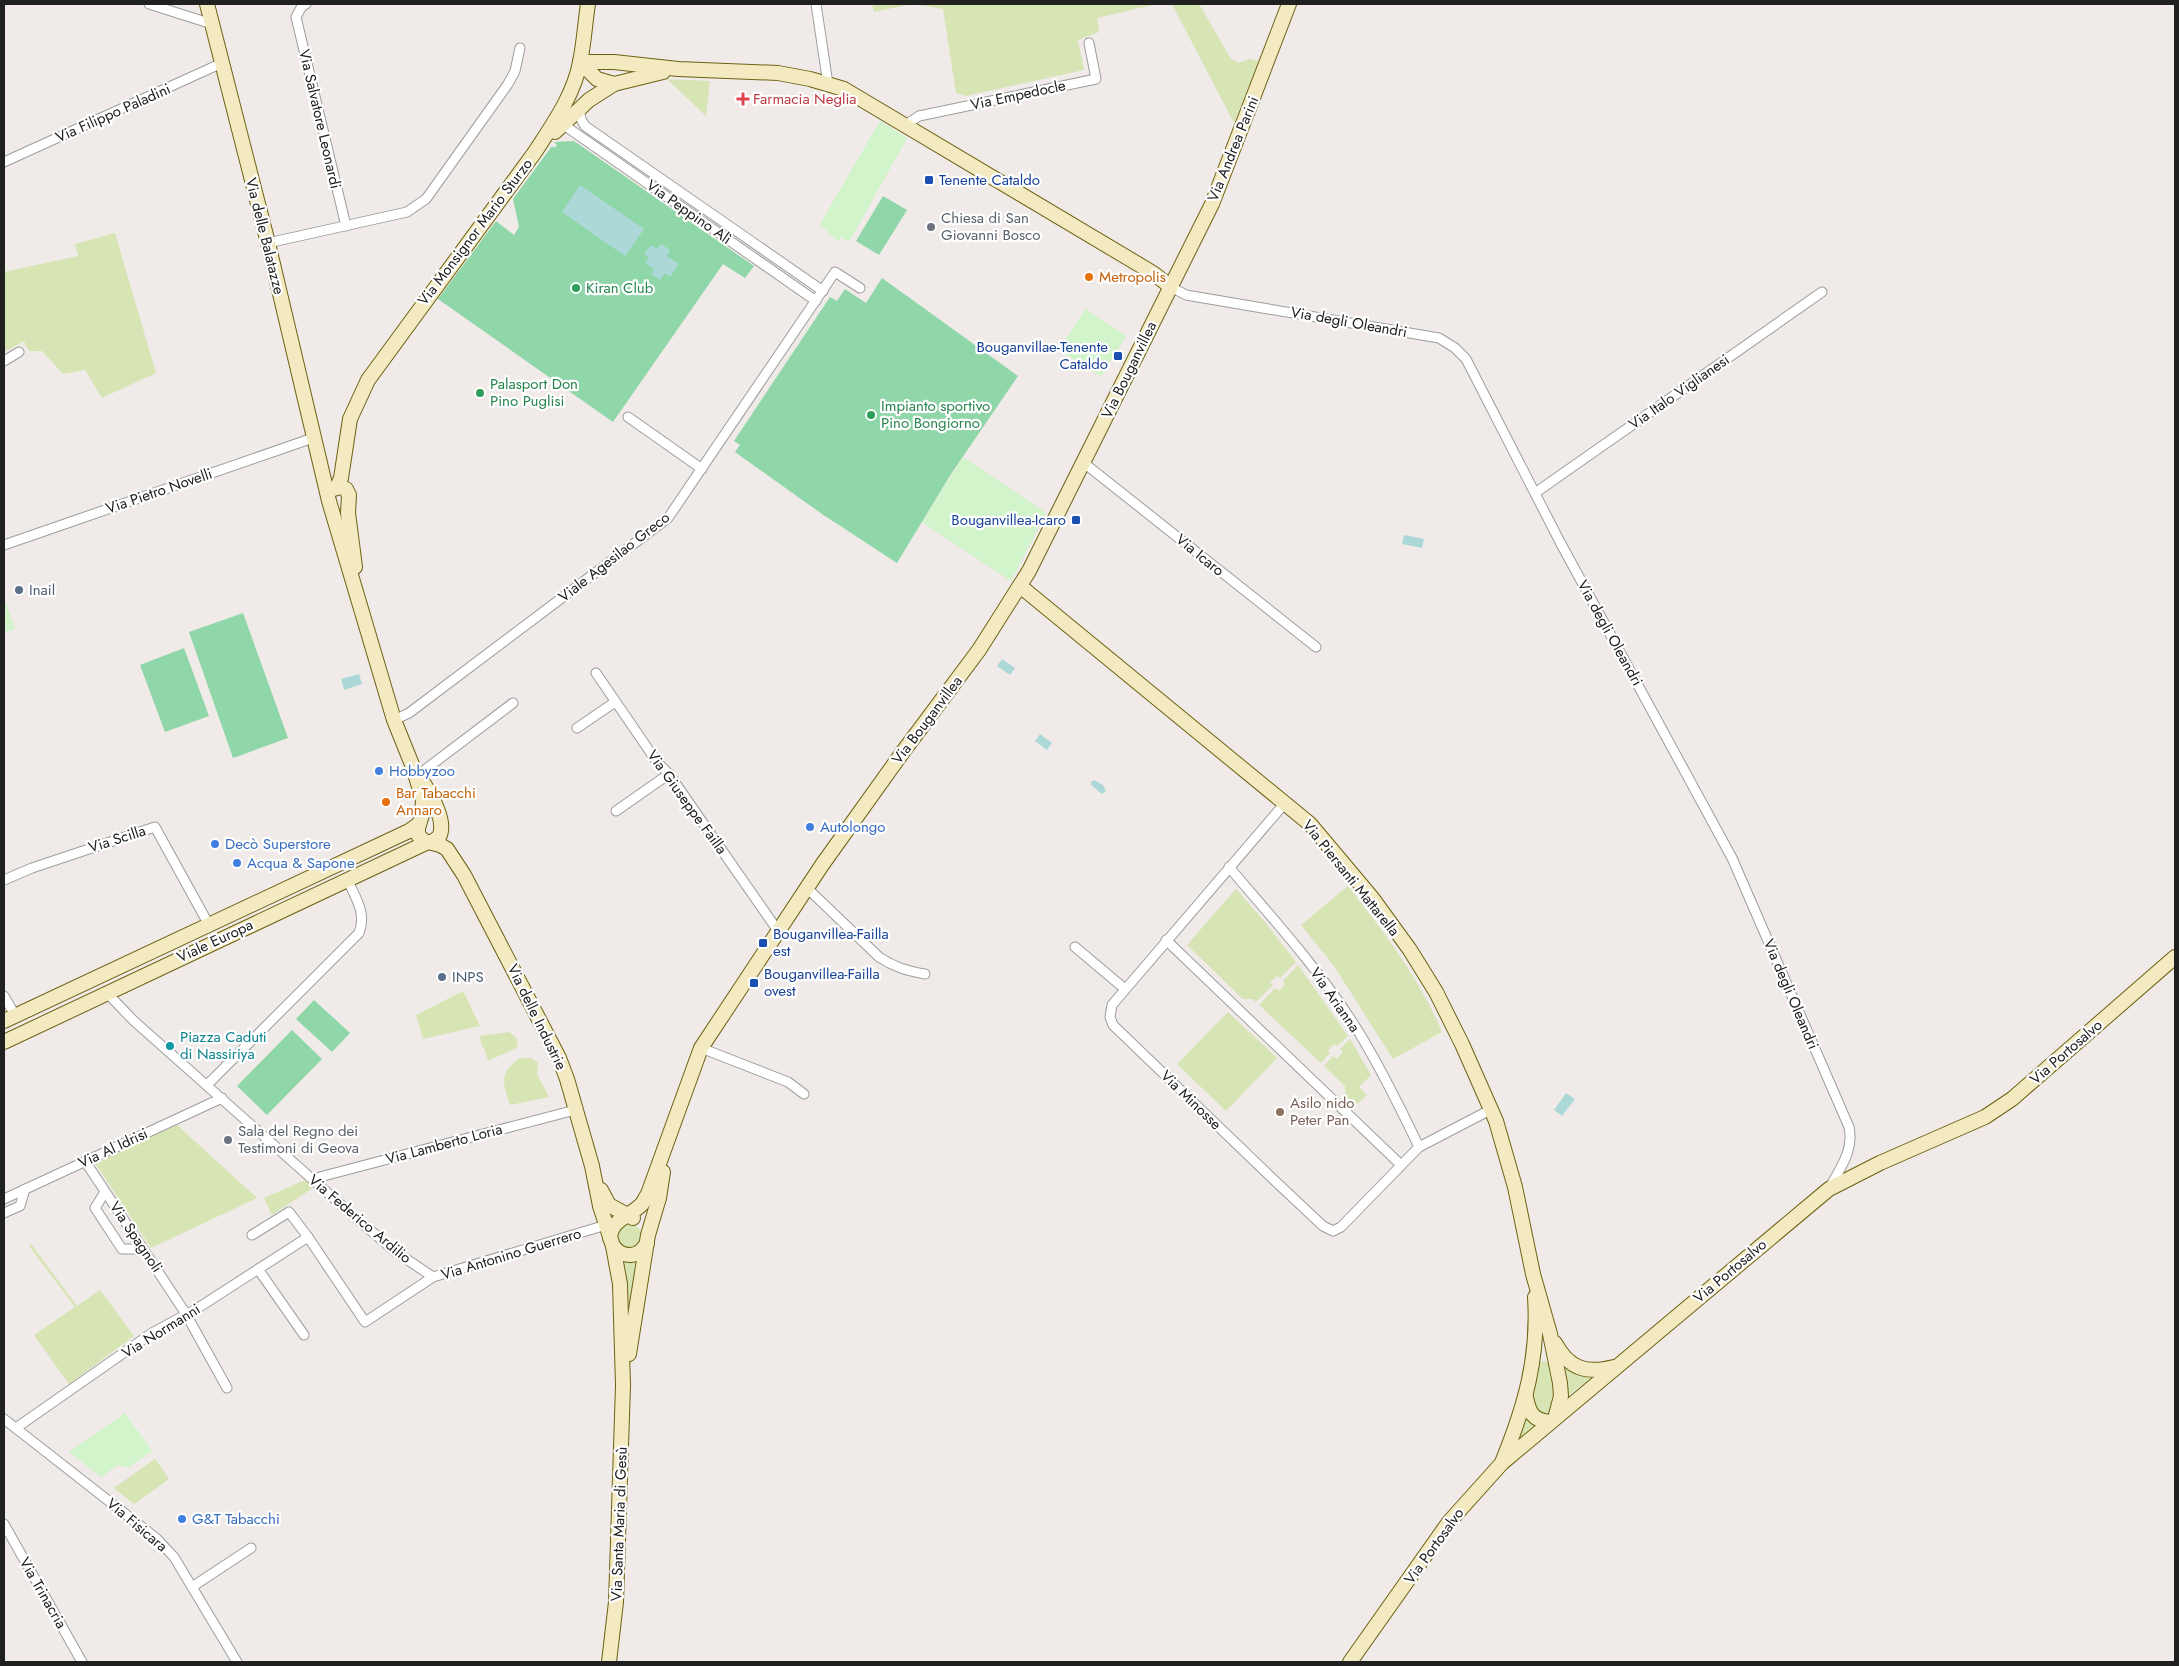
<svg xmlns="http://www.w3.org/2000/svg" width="2179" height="1666" font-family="Jost,sans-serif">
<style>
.grass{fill:#d7e4b4}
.park{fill:#d1f4ca}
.pitch{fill:#8fd6a9}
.water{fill:#add8d8}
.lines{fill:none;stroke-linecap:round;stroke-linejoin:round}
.street-casing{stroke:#9d9d9d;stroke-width:11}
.secondary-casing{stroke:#6d6111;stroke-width:16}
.street{stroke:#fff;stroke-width:9}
.secondary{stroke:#f3eac2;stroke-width:14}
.health-dot{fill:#e0444e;stroke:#fff;stroke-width:2}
.transit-dot{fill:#1a4fb4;stroke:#fff;stroke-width:2}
.worship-dot{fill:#6b7280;stroke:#fff;stroke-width:2}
.food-dot{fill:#e8710a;stroke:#fff;stroke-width:2}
.leisure-dot{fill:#2e9e5b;stroke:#fff;stroke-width:2}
.service-dot{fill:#5c6f8a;stroke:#fff;stroke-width:2}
.shop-dot{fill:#3f7fe0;stroke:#fff;stroke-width:2}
.culture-dot{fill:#0f9aa8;stroke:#fff;stroke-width:2}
.education-dot{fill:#8d6e63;stroke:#fff;stroke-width:2}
.labels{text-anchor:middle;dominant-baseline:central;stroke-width:4.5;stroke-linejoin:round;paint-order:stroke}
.street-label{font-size:15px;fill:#202020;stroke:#fff}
.health-label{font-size:15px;fill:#be3a42;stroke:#fff;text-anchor:start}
.transit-label{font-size:15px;fill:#164399;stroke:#fff;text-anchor:start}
.worship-label{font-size:15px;fill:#5b616d;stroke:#fff;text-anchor:start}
.food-label{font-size:15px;fill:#c56008;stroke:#fff;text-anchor:start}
.leisure-label{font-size:15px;fill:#27864d;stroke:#fff;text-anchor:start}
.service-label{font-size:15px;fill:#4e5e75;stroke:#fff;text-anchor:start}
.shop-label{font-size:15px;fill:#366cbe;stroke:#fff;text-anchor:start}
.culture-label{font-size:15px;fill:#0d838f;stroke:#fff;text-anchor:start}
.education-label{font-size:15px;fill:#785e54;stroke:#fff;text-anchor:start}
</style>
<rect width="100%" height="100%" fill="#f0ebe8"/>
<!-- grass -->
<g class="grass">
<path d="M872,4H1157L1097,18L1099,32L1078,40L1084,70L966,96L956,93L943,9L912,4L874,12Z"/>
<path d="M1172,4H1199L1231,59L1238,63L1249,59L1259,61L1234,123Z"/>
<path d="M667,79L710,81L706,116Z"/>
<path d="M115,233L156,373L102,398L85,370L63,374L42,351H29L24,341L4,352V272L78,256L75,244Z"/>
<path d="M1348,886C1384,932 1419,978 1442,1032L1393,1059L1334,966L1301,925Z"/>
<path d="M1236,889L1264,921L1296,962L1280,978L1277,976L1270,983L1273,985L1256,1002L1252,999H1243L1187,945Z"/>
<path d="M1298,965L1348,1036L1337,1046L1334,1044L1328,1051L1330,1053L1321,1063L1259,1005L1275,988L1279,991L1285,984L1283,981Z"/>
<path d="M463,991L480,1026L423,1039L416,1015Z"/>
<path d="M1228,1012L1277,1058L1226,1111L1177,1064Z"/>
<path d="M509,1032L516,1037L518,1047L488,1061L484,1047H482L480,1036Z"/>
<path d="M1350,1039L1371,1075L1359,1087L1367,1095L1355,1106L1345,1096V1086L1324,1066L1333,1056L1337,1059L1343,1052L1340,1049Z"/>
<path d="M520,1058H531L538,1063L537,1074L549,1097L510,1105C503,1083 498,1073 520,1058Z"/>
<path d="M177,1125L257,1198L151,1248L95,1163Z"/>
<path d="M305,1180L313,1188L272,1215L264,1198Z"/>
<circle cx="629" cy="1237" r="13"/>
<path d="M31,1244L77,1306L100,1290L134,1336L69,1384L34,1335L75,1307L29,1246Z"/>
<path d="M637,1261L630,1299L628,1300L623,1262L631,1263Z"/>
<path d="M1559,1360L1594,1376L1566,1397Z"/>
<path d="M1544,1361L1552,1363L1557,1392L1553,1412L1540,1417C1526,1397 1533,1383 1539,1362Z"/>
<path d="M1525,1413L1536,1425L1513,1445Z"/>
<path d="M155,1459L169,1479L134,1504L114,1488Z"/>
</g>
<!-- park -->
<g class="park">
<path d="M880,121L907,138L849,242L841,237L838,242L820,224Z"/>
<path d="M1085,309L1126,336L1101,376L1063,353L1062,345Z"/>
<path d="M963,457L1046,513L1011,581L922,522Z"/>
<path d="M4,598L15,629L4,632Z"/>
<path d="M125,1413L152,1451L127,1468L118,1465L101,1477L69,1452Z"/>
</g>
<!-- pitch -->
<g class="pitch">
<path d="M574,141L754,266L745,278L723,264L613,422L438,299L496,221L514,235L519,227L513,199L552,146L554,148L557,145L554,142Z"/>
<path d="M883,196L907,210L879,255L856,241Z"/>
<path d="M882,278L1018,376L951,474L897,563L822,514L735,452L740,445L734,441L830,297L837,301L845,289L866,303Z"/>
<path d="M243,613L288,738L233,758L189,632Z"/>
<path d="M184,648L209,716L165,732L140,665Z"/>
<path d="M314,1000L350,1033L332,1052L296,1019Z"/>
<path d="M292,1030L322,1059L267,1115L237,1086Z"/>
</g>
<!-- water -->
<g class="water">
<path d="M580,185L644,229L625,256L562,212Z"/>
<path d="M661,244L670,250L667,256L679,264L670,277L665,273L660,280L651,274L654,269L645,263L649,258L644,254L651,245L657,249Z"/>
<path d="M1404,535L1424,539L1422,548L1402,544Z"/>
<path d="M1002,659L1015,668L1010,675L997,666Z"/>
<path d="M359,674L362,684L344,690L341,679Z"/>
<path d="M1040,734L1052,743L1047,750L1035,741Z"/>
<path d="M1094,780L1103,785L1106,791L1102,794L1091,785V782Z"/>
<path d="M1566,1093L1575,1099L1562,1116L1554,1110Z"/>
</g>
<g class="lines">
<defs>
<g id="street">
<path d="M149,4L212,24"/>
<path d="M306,4L302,6L296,17L346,226"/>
<path d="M816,4L828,84"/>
<path d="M579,108L581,119L585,126L823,291"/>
<path d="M561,123L816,301"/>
<path d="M907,124L919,116L1096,79L1089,43"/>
<path d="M4,162L222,63"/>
<path d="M268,243L407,212L426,199L508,84L515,71L520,48"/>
<path d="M1171,287L1186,295L1439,338L1455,348L1466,359L1560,542L1732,858L1849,1127C1854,1150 1841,1167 1830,1187"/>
<path d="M4,361L19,352"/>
<path d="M628,417L702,469"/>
<path d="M1084,463L1316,647"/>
<path d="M1535,493L1822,292"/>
<path d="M4,545L313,438"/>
<path d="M596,673L657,762L669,774L778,931"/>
<path d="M394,720L409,713L668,518L835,272L860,288"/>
<path d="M577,728L615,702"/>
<path d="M418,775L513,703"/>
<path d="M1285,803L1112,1005L1110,1017L1113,1025L1274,1180L1323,1226L1333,1231L1341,1227L1419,1147L1490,1110"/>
<path d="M616,811L669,774"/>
<path d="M1229,867C1272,918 1317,967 1353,1023C1378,1062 1399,1105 1419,1147"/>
<path d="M4,880L32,868L155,827L209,925"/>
<path d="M807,888L879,957C894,967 907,971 925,974"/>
<path d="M1166,940L1401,1165"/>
<path d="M1075,947L1125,989"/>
<path d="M107,993L134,1021L356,1218L396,1252L433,1277"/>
<path d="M4,996L15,1015"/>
<path d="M701,1048L788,1082L804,1094"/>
<path d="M207,1085L359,933C367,913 355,897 347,879"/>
<path d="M85,1161L186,1314L227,1388"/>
<path d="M312,1179L575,1110"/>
<path d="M105,1192L95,1208L122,1249H143"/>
<path d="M4,1199L222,1098"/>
<path d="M4,1213L20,1206L25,1189"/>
<path d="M252,1235L289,1212L308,1237L365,1322L433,1277L606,1225"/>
<path d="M258,1269L304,1335"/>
<path d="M4,1419L156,1538L174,1557L237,1662"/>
<path d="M16,1428L152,1333L198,1308L308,1237"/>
<path d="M4,1524L82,1662"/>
<path d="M192,1587L251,1548"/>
</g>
<g id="secondary">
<path d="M207,4L268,243L329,501L394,720L413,767L423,800L422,815L418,828V835L424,841L440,845L447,849L464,875L559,1058L567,1079L592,1166L600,1206L613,1246L620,1284L623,1385L616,1602L609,1662"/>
<path d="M580,62H614L678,69L778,73L810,79L844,89L1153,273L1171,287"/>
<path d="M580,62L597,79L614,84L663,72"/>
<path d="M555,132L589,100L614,84"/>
<path d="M337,487L341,478L350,419L368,380L535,152C553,124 574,95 580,62C584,43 585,23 588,4"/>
<path d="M330,490L340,487L346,489L349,495L348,513L355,567"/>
<path d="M1020,586L1310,824L1373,899L1410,950L1436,992L1462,1044L1496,1121L1515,1187L1533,1274L1550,1334L1560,1383L1561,1396L1556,1415"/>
<path d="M424,784C432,797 447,822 439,837L432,842"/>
<path d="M4,1021L409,831L419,824"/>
<path d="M4,1042L428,842"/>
<path d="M601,1190L609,1205L633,1218"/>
<path d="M610,1238C611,1219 631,1216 642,1204C644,1201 646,1197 648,1194L701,1048L822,865L905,749L979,650L1029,571L1212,204L1289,4"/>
<path d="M613,1246C623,1259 639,1258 647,1243"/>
<path d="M1555,1343C1569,1369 1586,1374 1614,1367"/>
<path d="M629,1354L648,1235L659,1198L663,1172"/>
<path d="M1526,1397C1529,1413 1533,1420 1549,1422"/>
<path d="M1503,1460C1525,1406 1539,1357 1535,1297"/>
<path d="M1350,1662L1449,1522L1502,1463L1829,1189L1880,1163L1985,1117L2012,1099L2175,957"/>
</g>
</defs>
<!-- street casing -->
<use href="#street" class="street-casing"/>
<!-- secondary casing -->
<use href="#secondary" class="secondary-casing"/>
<!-- street -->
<use href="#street" class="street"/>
<!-- secondary -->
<use href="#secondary" class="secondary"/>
</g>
<!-- markers -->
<path class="health-dot" d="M740.5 91.5h5v5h5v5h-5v5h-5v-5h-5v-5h5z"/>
<g class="transit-dot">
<rect x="924" y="175" width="10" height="10" rx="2.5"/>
<rect x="1113" y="351" width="10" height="10" rx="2.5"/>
<rect x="1071" y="515" width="10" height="10" rx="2.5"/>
<rect x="758" y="938" width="10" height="10" rx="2.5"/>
<rect x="749" y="978" width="10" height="10" rx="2.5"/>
</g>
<g class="worship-dot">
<circle cx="931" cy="227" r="5"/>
<circle cx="228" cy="1140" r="5"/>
</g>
<g class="food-dot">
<circle cx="1089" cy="277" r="5"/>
<circle cx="386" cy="802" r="5"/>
</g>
<g class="leisure-dot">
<circle cx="576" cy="288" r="5"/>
<circle cx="480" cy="393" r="5"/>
<circle cx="871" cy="415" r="5"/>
</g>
<g class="service-dot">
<circle cx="19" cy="590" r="5"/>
<circle cx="442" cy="977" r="5"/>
</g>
<g class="shop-dot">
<circle cx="379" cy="771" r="5"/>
<circle cx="810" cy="827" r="5"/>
<circle cx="215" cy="844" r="5"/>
<circle cx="237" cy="863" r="5"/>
<circle cx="182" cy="1519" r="5"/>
</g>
<circle class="culture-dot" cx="170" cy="1046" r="5"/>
<circle class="education-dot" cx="1280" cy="1112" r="5"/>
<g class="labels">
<!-- street labels -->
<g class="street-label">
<text transform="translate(1018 95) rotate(-12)">Via Empedocle</text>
<text transform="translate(113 113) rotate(-24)">Via Filippo Paladini</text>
<text transform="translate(320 119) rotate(77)">Via Salvatore Leonardi</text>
<text transform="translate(1233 149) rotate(-68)">Via Andrea Parini</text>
<text transform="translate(689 212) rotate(35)">Via Peppino Alì</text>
<text transform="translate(475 232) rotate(-53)">Via Monsignor Mario Sturzo</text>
<text transform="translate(265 236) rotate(76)">Via delle Balatazze</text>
<text transform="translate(1349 322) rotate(10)">Via degli Oleandri</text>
<text transform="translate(1129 370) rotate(-64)">Via Bouganvillea</text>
<text transform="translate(1679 392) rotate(-35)">Via Italo Viglianesi</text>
<text transform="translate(159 491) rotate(-19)">Via Pietro Novelli</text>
<text transform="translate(1200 555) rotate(39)">Via Icaro</text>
<text transform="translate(614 557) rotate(-38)">Viale Agesilao Greco</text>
<text transform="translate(1610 633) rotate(61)">Via degli Oleandri</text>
<text transform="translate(927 720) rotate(-53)">Via Bouganvillea</text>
<text transform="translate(687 802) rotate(54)">Via Giuseppe Failla</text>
<text transform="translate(117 839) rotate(-18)">Via Scilla</text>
<text transform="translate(1351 878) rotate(51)">Via Piersanti Mattarella</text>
<text transform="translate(215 941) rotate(-25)">Viale Europa</text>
<text transform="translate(1791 994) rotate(67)">Via degli Oleandri</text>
<text transform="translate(1335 1000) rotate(55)">Via Arianna</text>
<text transform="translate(537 1017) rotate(64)">Via delle Industrie</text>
<text transform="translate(2066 1052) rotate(-41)">Via Portosalvo</text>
<text transform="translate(1191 1100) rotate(44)">Via Minosse</text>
<text transform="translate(444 1144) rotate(-15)">Via Lamberto Loria</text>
<text transform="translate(113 1148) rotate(-25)">Via Al Idrisi</text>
<text transform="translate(360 1219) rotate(40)">Via Federico Ardilio</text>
<text transform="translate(136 1237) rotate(56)">Via Spagnoli</text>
<text transform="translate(511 1254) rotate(-17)">Via Antonino Guerrero</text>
<text transform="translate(1730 1271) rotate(-40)">Via Portosalvo</text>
<text transform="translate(161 1331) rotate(-32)">Via Normanni</text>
<text transform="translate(619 1524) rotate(-88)">Via Santa Maria di Gesù</text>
<text transform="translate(137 1525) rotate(40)">Via Fisicara</text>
<text transform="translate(1434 1546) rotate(-54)">Via Portosalvo</text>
<text transform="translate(43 1593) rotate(60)">Via Trinacria</text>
</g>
<!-- health labels -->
<g class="health-label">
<text x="753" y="99">Farmacia Neglia</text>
</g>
<!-- transit labels -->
<g class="transit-label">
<text x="939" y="180">Tenente Cataldo</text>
<text x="1108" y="347" text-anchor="end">Bouganvillae-Tenente<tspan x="1108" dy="17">Cataldo</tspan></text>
<text x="1066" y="520" text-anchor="end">Bouganvillea-Icaro</text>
<text x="773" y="934">Bouganvillea-Failla<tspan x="773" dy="17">est</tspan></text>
<text x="764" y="974">Bouganvillea-Failla<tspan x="764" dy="17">ovest</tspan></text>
</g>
<!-- worship labels -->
<g class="worship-label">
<text x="941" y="218">Chiesa di San<tspan x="941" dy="17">Giovanni Bosco</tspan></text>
<text x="238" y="1131">Sala del Regno dei<tspan x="238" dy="17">Testimoni di Geova</tspan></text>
</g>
<!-- food labels -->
<g class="food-label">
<text x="1099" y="277">Metropolis</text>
<text x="396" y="793">Bar Tabacchi<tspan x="396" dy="17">Annaro</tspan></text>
</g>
<!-- leisure labels -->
<g class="leisure-label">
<text x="586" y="288">Kiran Club</text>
<text x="490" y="384">Palasport Don<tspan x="490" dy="17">Pino Puglisi</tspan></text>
<text x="881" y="406">Impianto sportivo<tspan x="881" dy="17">Pino Bongiorno</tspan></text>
</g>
<!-- service labels -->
<g class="service-label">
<text x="29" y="590">Inail</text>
<text x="452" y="977">INPS</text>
</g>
<!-- shop labels -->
<g class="shop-label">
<text x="389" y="771">Hobbyzoo</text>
<text x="820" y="827">Autolongo</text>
<text x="225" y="844">Decò Superstore</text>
<text x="247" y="863">Acqua &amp; Sapone</text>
<text x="192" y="1519">G&amp;T Tabacchi</text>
</g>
<!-- culture labels -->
<g class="culture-label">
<text x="180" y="1037">Piazza Caduti<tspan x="180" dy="17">di Nassiriya</tspan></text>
</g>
<!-- education labels -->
<g class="education-label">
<text x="1290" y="1103">Asilo nido<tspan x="1290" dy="17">Peter Pan</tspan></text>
</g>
</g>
<!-- border -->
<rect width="2179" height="1666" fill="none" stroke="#202020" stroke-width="10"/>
</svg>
